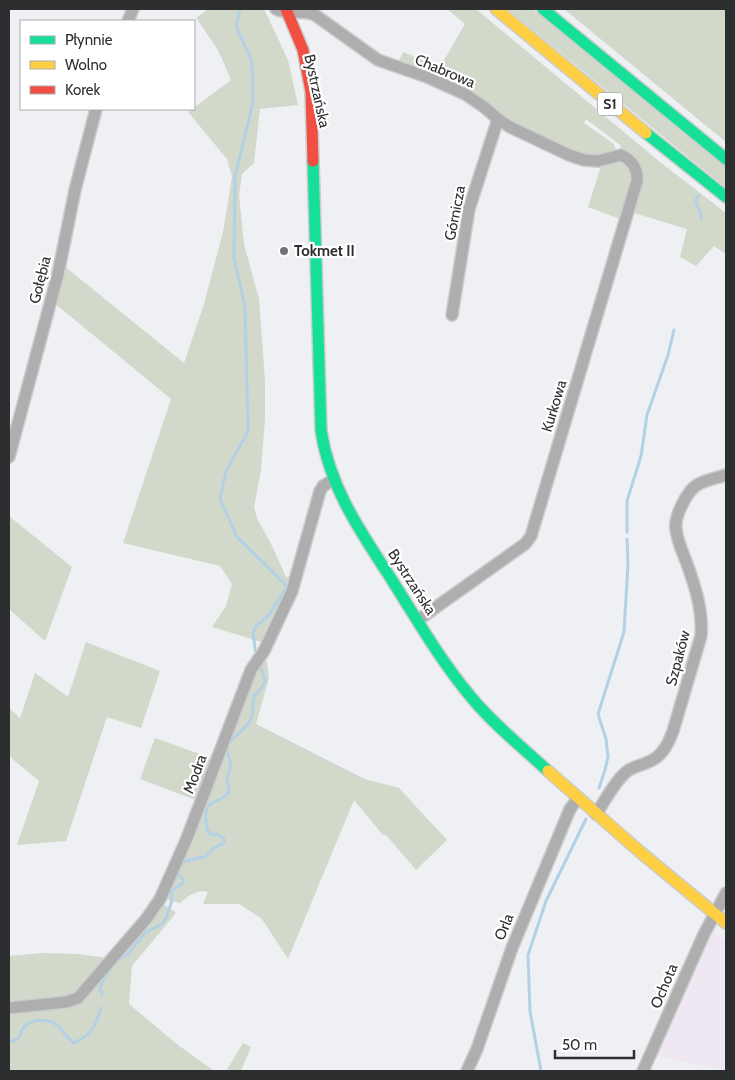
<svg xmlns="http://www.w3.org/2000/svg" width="735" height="1080" font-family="Cabin,sans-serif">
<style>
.education{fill:#efe7f2}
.green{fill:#d2d9cb}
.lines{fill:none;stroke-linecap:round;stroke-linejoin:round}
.stream{stroke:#b3d1e6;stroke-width:3}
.street-casing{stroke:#cccdcf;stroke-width:14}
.fast-casing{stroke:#cccdcf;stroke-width:14}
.slow-casing{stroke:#cccdcf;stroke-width:14}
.jam-casing{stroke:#cccdcf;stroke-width:14}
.street{stroke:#adaead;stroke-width:11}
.fast{stroke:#16e098;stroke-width:11}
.slow{stroke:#ffcf43;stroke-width:11}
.jam{stroke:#f24e42;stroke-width:11}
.poi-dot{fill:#717274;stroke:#fff;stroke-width:2}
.labels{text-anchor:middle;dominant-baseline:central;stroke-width:4.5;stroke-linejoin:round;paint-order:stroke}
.shield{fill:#fff;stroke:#6c6d6e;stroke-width:1}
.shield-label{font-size:14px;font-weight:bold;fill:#2d2e30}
.street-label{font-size:15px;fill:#2d2e30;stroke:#fff}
.poi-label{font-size:15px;font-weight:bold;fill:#2d2e30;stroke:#fff;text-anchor:start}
</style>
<rect width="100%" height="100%" fill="#eef0f3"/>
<!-- education -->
<path class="education" d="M712,929L726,941V1071L657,1056L696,963Z"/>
<!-- green -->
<g class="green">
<path d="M208,9H264L288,60L298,105L260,109L254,163L242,174L239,195L244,244L259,299L265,380V419L261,470L254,507L257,518L273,548L286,577L294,576L265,643L212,627L226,606L232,584L220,566L123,543L171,399L53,302L63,265L184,363L204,304L223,232L232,177L227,159L188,112L231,80L218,50L196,18Z"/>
<path d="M447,9H476L660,162L726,213V254L714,246L696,266L680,257L687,229L631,212L641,182L620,145L586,119L584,123L614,144L616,151L596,157L571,153L398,63L403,52L440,67L465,24Z"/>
<path d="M507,9H533L726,167V188Z"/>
<path d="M564,9H726V142L710,129Z"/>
<path d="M624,161L633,172L623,220L588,207L602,163Z"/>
<path d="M9,516L72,567L45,641L9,609Z"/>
<path d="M86,642L160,671L141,728L107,717L66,841L17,845L39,781L9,756V708L20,718L35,673L68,697Z"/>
<path d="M261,659L267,662L269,678L256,724L365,779L399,788L447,840L416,870L387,836L382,834L354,800L288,959L262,919L239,904H203L208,892C197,889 188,896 180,903L168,900L167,898Z"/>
<path d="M155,738L214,759L198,801L140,779Z"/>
<path d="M160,904L169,907L176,913L132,966L129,1004L178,1045L214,1071H9V1011L73,1004Z"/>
<path d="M43,953L78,954L107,958L76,996L9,1006V956Z"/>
<path d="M243,1043L251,1047L241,1071H226Z"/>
</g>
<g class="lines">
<!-- stream -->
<g class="stream">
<path d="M240,9L236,26L252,62L253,102L235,177L234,258L245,307L248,431L226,471L220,499L237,537L286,585V588L269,615L256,626L253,633L256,656"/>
<path d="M699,195C691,203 702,209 701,218"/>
<path d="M627,532V501L641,456L647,415L668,355L674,330"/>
<path d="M599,788L605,770L608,757L606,739L598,714L624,632L628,564L627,539"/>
<path d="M102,995L100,989L102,982L116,961L128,954L145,933L162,924L167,916L172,900L171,891L183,883V879L178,874L179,868L185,861L205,857L214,848L224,843V839L219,835L209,834C206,825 202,810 212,803C219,799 224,799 229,792L227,778L231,765L227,751V745L249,723L252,716L254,696C267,681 268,684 259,665"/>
<path d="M9,1042L18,1039C20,1036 21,1031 23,1028C31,1018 49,1018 58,1026C65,1032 64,1036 74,1043C94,1033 94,1028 101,1008"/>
<path d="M541,1071L530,1011L528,955L546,901L586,819"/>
</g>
<defs>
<g id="street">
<path d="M276,9C289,16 302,9 315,15L378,60L427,77L465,94L484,107L498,119L510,127L569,155L584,160L598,161L621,155C632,160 638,169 637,181L531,536L525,544L418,620"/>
<path d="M128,21L133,9"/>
<path d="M452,315L469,209L498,119"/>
<path d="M9,457L58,274L75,190L96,109"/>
<path d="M596,814C605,801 613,784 625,773C631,767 639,766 646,763C661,758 668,745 673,731L701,636C703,610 695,586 686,561C682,551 677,540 676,529C674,517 687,491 697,485C705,480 717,478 726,475"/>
<path d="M9,1008L66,1002L78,998L147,918L160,899L187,838L251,670L264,651L292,591L320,491L323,486L333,480"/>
<path d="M467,1071L477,1049L512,948L570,809L578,798"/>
<path d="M643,1071L704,934L726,893"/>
</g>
<g id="fast">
<path d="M543,9L726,159"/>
<path d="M646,133L726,197"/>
<path d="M313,161L321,430C329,486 360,531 390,577C416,618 440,660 471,697C494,725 522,747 548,771"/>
</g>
<g id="slow">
<path d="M496,9L646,133"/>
<path d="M548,771L639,851L726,923"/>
</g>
<path id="jam" d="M286,9L303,50L311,92L313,161"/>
</defs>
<!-- street casing -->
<use href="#street" class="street-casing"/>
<!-- fast casing -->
<use href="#fast" class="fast-casing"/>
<!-- slow casing -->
<use href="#slow" class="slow-casing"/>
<!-- jam casing -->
<use href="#jam" class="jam-casing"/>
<!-- street -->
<use href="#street" class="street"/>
<!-- fast -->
<use href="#fast" class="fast"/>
<!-- slow -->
<use href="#slow" class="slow"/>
<!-- jam -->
<use href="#jam" class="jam"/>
</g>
<!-- markers -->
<circle class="poi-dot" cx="284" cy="251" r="5"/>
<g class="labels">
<!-- shield labels -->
<rect class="shield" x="597.5" y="92.5" width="25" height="23" rx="4"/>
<g class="shield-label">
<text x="610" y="104">S1</text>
</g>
<!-- street labels -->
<g class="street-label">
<text transform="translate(445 71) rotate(23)">Chabrowa</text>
<text transform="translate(317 91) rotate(78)">Bystrzańska</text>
<text transform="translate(455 213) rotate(-79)">Górnicza</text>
<text transform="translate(40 280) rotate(-76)">Gołębia</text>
<text transform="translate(554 406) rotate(-73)">Kurkowa</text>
<text transform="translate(412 582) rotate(57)">Bystrzańska</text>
<text transform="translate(678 658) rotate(-75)">Szpaków</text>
<text transform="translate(195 774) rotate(-69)">Modra</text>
<text transform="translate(504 927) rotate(-68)">Orla</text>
<text transform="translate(664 986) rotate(-67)">Ochota</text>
</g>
<!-- poi labels -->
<g class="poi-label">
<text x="294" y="251">Tokmet II</text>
</g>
</g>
<!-- border -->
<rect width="735" height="1080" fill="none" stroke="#2d2e30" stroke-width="20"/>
<!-- legend -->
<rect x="20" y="20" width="175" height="90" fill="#ffffff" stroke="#ababac"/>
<rect x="30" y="36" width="25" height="8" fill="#16e098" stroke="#ababac"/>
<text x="65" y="45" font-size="15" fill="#2d2e30">Płynnie</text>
<rect x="30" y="61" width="25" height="8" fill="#ffcf43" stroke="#ababac"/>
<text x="65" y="70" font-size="15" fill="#2d2e30">Wolno</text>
<rect x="30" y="86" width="25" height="8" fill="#f24e42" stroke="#ababac"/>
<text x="65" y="95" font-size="15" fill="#2d2e30">Korek</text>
<!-- scale -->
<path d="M555 1050v8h79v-8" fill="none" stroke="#2d2e30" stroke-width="2.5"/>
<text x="562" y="1050" font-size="15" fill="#2d2e30" stroke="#ffffff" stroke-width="4" paint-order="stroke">50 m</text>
</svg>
